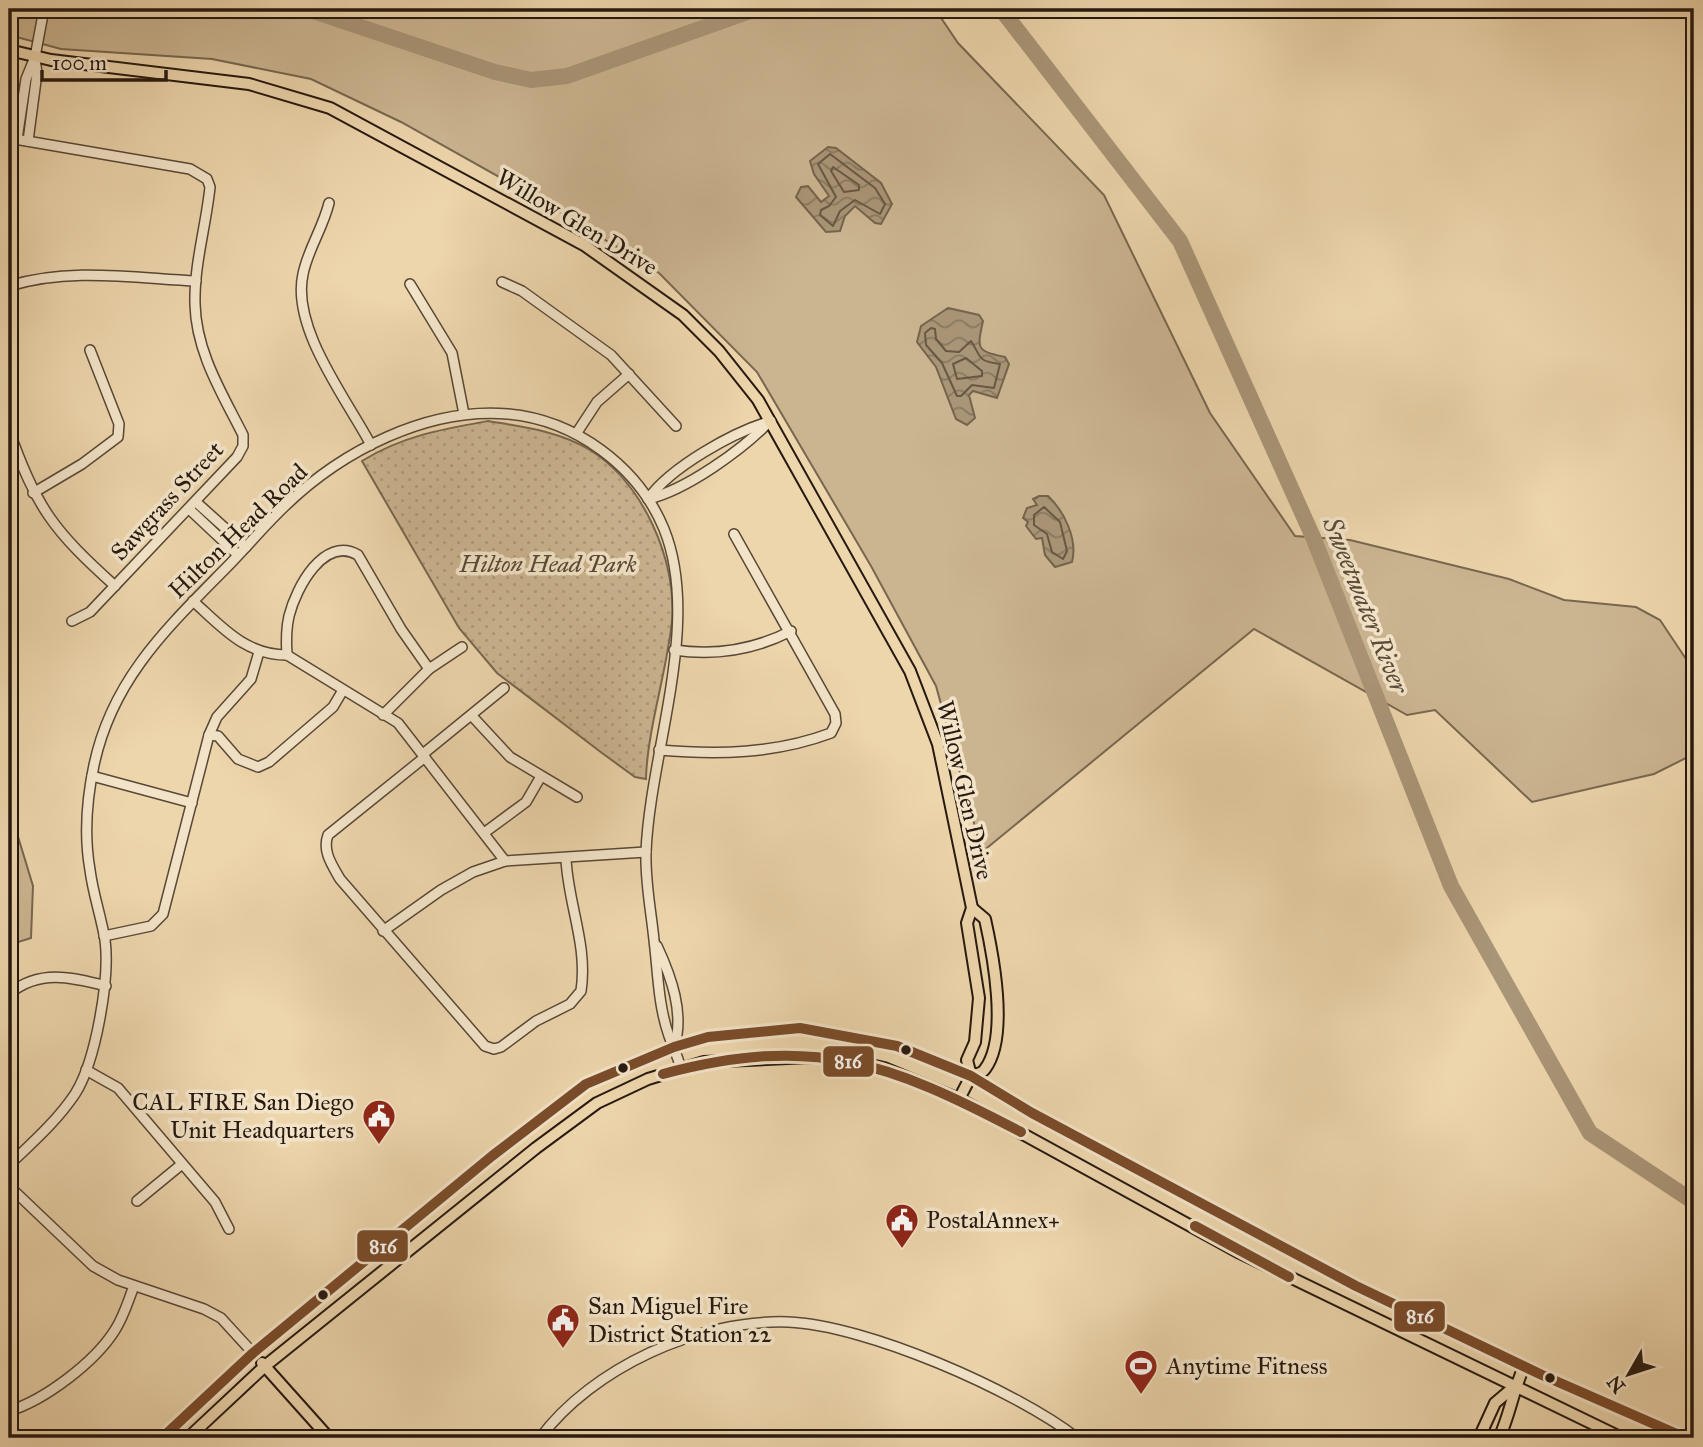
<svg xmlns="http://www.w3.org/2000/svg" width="1703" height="1447" font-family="'IM FELL Great Primer',serif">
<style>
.grass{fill:#cbb591;stroke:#786750;stroke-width:2}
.park{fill:url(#park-dots);stroke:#786750;stroke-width:2}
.water{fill:url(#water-waves);stroke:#75634d;stroke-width:2}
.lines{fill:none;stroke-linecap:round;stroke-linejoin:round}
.shore{stroke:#685743;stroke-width:2}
.river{stroke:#a99577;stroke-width:16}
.minor-casing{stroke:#584836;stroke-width:12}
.major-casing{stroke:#26190f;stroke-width:14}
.minor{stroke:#f3e4c9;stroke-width:9}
.major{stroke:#edd5ac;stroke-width:10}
.bus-1-casing{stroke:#f3e4c9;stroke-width:16}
.bus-1{stroke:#7a4b2a;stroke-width:10}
.bus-dot{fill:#26190f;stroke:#f3e4c9;stroke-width:2.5}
.labels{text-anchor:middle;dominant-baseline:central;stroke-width:7;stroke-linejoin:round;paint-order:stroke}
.street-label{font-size:24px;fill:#26190f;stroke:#f3e4c9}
.park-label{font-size:24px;font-style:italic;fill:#584836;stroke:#f3e4c9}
.poi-label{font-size:24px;fill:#26190f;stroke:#f3e4c9;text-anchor:start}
.water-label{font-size:26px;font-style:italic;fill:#5a4b39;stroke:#f3e4c9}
.line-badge{stroke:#f3e4c9;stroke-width:2.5}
.badge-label{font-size:19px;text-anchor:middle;font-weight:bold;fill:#fff}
</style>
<defs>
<pattern id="park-dots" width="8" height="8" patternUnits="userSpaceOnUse" patternTransform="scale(1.75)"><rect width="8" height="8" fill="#cbb591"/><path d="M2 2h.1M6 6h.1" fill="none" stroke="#ae9b7c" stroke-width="1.8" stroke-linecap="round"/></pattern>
<pattern id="water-waves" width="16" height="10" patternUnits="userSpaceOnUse" patternTransform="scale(1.75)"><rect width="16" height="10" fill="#a99577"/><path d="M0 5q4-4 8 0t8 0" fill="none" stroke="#897960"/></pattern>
</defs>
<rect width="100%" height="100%" fill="#edd5ac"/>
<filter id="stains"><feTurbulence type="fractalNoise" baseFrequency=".00286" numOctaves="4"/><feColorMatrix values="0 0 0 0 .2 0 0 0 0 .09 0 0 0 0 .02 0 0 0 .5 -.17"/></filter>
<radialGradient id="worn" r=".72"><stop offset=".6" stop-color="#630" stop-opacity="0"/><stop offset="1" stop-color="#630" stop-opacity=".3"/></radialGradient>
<!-- grass -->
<g class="grass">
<path d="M9,9H935L958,43L1104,195L1210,413L1295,536L1350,540L1509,579L1564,600L1636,607L1660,620L1694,671V754L1654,774L1532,802L1435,710L1407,715L1254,629L982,852L936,686L871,566L757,372L659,273L535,197L401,122L311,79L212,59L61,49L9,35Z"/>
<path d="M9,807L33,886L31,938L9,945Z"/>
</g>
<!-- park -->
<path class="park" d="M488,421C523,427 559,431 590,450C643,483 677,560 672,621C667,671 647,731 646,779L635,777L602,753L497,673L459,628L362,461C402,436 443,429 488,421Z"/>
<!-- water -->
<g class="water">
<path d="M828,147L836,148L881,183L892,204L881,224L875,223L855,206L845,216L840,231L826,232L796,197L801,187L808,186L821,202L829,196L814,174L810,161Z"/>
<path d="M948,308L979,315L983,321C976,351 978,351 1005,357L1009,364L997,398L973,391L969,395L975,418L967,425L956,419L936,367L917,342L921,326Z"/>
<path d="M1039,496H1048C1064,511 1078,539 1072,562L1055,567L1045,555L1042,538L1036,539L1026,526L1028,522L1023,518L1027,508L1037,505L1033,499Z"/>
</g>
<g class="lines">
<!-- shore -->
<g class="shore">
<path d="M830,154L875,188L885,204L880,214L855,200L840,211L833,226L820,215L821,210L829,206L836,197L818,164Z"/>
<path d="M833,167L859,185V190L844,192L831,171Z"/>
<path d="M931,328L935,329L936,339L946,351L959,352L971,341C982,358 977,361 1000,364L994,388L972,385L961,396H957L942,363L926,345L925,333Z"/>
<path d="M966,358L982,371V376L957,379L953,364Z"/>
<path d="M1044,507L1060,522L1067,551L1063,559L1052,552L1047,534L1034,525V515Z"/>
</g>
<!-- river -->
<g class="river">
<path d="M307,9L495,72L531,80L567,76L756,9"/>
<path d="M1001,9L1180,241L1313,537L1451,886L1590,1133L1694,1202"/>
</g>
<defs>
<g id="minor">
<path d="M9,138L190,169L207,179L210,187C206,226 194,265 195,304C196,352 222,393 243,435V446L237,457L90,612L72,621"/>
<path d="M17,139L26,79L35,57L44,9"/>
<path d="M28,141L37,73L35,59"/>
<path d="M329,203C323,228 308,249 303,274C291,328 346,398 371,445"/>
<path d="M502,282L522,291L611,355L676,426"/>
<path d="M410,284L452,353L464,414"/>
<path d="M9,286C69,267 134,278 196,281"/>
<path d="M9,430C36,508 54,531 115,586"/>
<path d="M576,434L597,402L629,374"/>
<path d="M33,493L82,464L118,437L119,424L90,350"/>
<path d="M648,499C671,467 733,432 771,421"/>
<path d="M648,499C686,490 742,450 769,422"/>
<path d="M196,502L246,547"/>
<path d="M189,509L238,555"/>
<path d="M193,601C222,627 245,655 287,655"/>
<path d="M674,650C715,656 754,650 791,631"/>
<path d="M287,655L398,723L505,861"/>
<path d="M287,655C286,641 286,629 289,616C296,588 324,535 358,555L401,629L429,669"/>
<path d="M383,715L429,669L462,647"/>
<path d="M472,716L510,757L577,797"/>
<path d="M209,735L218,736L238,759L258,767L269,762L333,707L343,690"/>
<path d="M659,750C717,755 775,754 831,733L836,723L835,714L734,534"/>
<path d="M423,754L504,688"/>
<path d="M425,757L328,835C322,851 332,865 340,879L485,1046L494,1049L501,1047L536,1021L570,1004L581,991C588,945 568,904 566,859"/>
<path d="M92,776L192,803"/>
<path d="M484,833L526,802L540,778"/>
<path d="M383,931L441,890L473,872L505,861L646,852"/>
<path d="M104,936L151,926L163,914L209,735L217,717L251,679L259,652"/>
<path d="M657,946C671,976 685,1014 674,1047"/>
<path d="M9,994C39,969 71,977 106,986"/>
<path d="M86,1070L118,1088L215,1202L229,1229"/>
<path d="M9,1165C32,1143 57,1121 75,1094C96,1061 110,978 105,940C101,916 93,894 90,870C84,836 87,798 94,765C112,680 166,629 224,570C245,549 264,526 285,506C342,451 427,407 508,414C575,420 638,466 664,529C702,623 650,752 646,852C645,882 651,910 654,940C658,972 658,1005 669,1036C673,1047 678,1057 681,1069"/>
<path d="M9,1186L93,1266L118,1280L204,1309L221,1318L253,1353"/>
<path d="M137,1201L182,1164"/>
<path d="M9,1411C45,1400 95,1362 115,1330C124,1316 128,1301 134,1286"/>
<path d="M540,1438C592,1368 699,1319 788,1322C866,1325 1015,1390 1077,1438"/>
</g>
<g id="major">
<path d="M9,50L51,60L249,84L330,108L584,245L683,315L719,351L758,400L910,671L938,744L972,908L967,923L979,998L975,1042L967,1060L971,1076L959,1099"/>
<path d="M971,1076C976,1074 982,1074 985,1069C1009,1037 993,955 985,919L972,908"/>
<path d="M262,1363L329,1438"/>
<path d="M162,1438L253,1353L492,1156L586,1084L674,1047L708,1037L800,1028L897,1046L971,1076L1032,1113L1356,1286L1542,1375L1686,1438"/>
<path d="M188,1438L265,1366L536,1148L597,1103L648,1079L704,1062L809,1057L844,1059L884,1068L959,1099L1240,1253L1622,1438"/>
<path d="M1479,1438L1495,1403L1515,1386"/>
<path d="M1499,1438C1510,1415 1513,1390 1524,1367"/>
</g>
</defs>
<!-- minor casing -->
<use href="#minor" class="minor-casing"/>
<!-- major casing -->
<use href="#major" class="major-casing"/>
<!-- minor -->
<use href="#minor" class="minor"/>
<!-- major -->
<use href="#major" class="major"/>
<defs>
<g id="bus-1">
<path d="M663,1074C814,1034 888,1062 1021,1132"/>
<path d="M1195,1226L1289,1277"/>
<path d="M162,1438L253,1353L492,1156L586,1084L674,1047L708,1037L800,1028L897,1046L971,1076L1032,1113L1356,1286L1542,1375L1686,1438"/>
</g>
</defs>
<!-- bus-1 casing -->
<use href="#bus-1" class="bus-1-casing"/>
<!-- bus-1 -->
<use href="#bus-1" class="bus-1"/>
</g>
<!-- icons -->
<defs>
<symbol id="civic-pin" viewBox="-11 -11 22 30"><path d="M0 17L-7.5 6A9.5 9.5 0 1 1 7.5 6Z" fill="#8f2418" stroke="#f3e4c9"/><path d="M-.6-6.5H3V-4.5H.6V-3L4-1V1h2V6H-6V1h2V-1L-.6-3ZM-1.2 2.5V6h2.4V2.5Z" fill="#fff"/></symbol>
<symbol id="stadium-pin" viewBox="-11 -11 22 30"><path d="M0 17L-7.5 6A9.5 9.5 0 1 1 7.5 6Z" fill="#8f2418" stroke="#f3e4c9"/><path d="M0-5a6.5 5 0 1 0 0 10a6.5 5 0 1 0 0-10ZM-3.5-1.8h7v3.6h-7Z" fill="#fff"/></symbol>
</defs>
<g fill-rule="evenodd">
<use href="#civic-pin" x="360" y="1097" width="38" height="52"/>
<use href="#civic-pin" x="883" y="1201" width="38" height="52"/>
<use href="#civic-pin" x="544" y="1301" width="38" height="52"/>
<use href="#stadium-pin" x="1122" y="1347" width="38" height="52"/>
</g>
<!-- markers -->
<g class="bus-dot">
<circle cx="906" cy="1050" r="6"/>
<circle cx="623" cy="1068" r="6"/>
<circle cx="323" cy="1295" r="6"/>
<circle cx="1550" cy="1378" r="6"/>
</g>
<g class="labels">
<!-- street labels -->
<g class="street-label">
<text transform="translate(577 222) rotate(31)">Willow Glen Drive</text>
<text transform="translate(167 501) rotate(-47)">Sawgrass Street</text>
<text transform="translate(238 531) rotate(-44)">Hilton Head Road</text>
<text transform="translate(965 790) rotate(77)">Willow Glen Drive</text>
</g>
<!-- park labels -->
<g class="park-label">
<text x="548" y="564">Hilton Head Park</text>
</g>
<!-- poi labels -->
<g class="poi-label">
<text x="354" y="1102" text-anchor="end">CAL FIRE San Diego<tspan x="354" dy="28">Unit Headquarters</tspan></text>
<text x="926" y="1220">PostalAnnex+</text>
<text x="588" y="1306">San Miguel Fire<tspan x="588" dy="28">District Station 22</tspan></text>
<text x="1166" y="1366">Anytime Fitness</text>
</g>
<!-- water labels -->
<g class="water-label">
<text transform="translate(1366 605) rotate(68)">Sweetwater River</text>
</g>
</g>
<g class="line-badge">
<rect x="822" y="1045" width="53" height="33" rx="7" fill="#7a4b2a"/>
<rect x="356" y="1229" width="53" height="34" rx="7" fill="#7a4b2a"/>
<rect x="1393" y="1300" width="53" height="33" rx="7" fill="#7a4b2a"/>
</g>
<g class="badge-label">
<text x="848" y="1068">816</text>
<text x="383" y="1253">816</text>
<text x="1420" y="1323">816</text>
</g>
<!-- margin -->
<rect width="1703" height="1447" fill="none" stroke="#edd5ac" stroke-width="35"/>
<rect x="10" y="10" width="1682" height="1426" fill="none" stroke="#26190f" stroke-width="3.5"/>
<rect x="18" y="18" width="1668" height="1412" fill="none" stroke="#26190f" stroke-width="2"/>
<!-- north arrow -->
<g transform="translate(1629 1374) rotate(231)" stroke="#f3e4c9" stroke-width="5" paint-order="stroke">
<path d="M0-5L12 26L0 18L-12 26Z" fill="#26190f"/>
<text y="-10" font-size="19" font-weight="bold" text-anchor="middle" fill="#26190f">N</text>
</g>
<!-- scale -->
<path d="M42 70v10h124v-10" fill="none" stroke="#26190f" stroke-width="3.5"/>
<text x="52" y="70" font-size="21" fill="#26190f" stroke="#f3e4c9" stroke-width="5" paint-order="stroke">100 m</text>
<rect width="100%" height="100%" filter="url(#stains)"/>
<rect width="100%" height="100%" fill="url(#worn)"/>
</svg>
